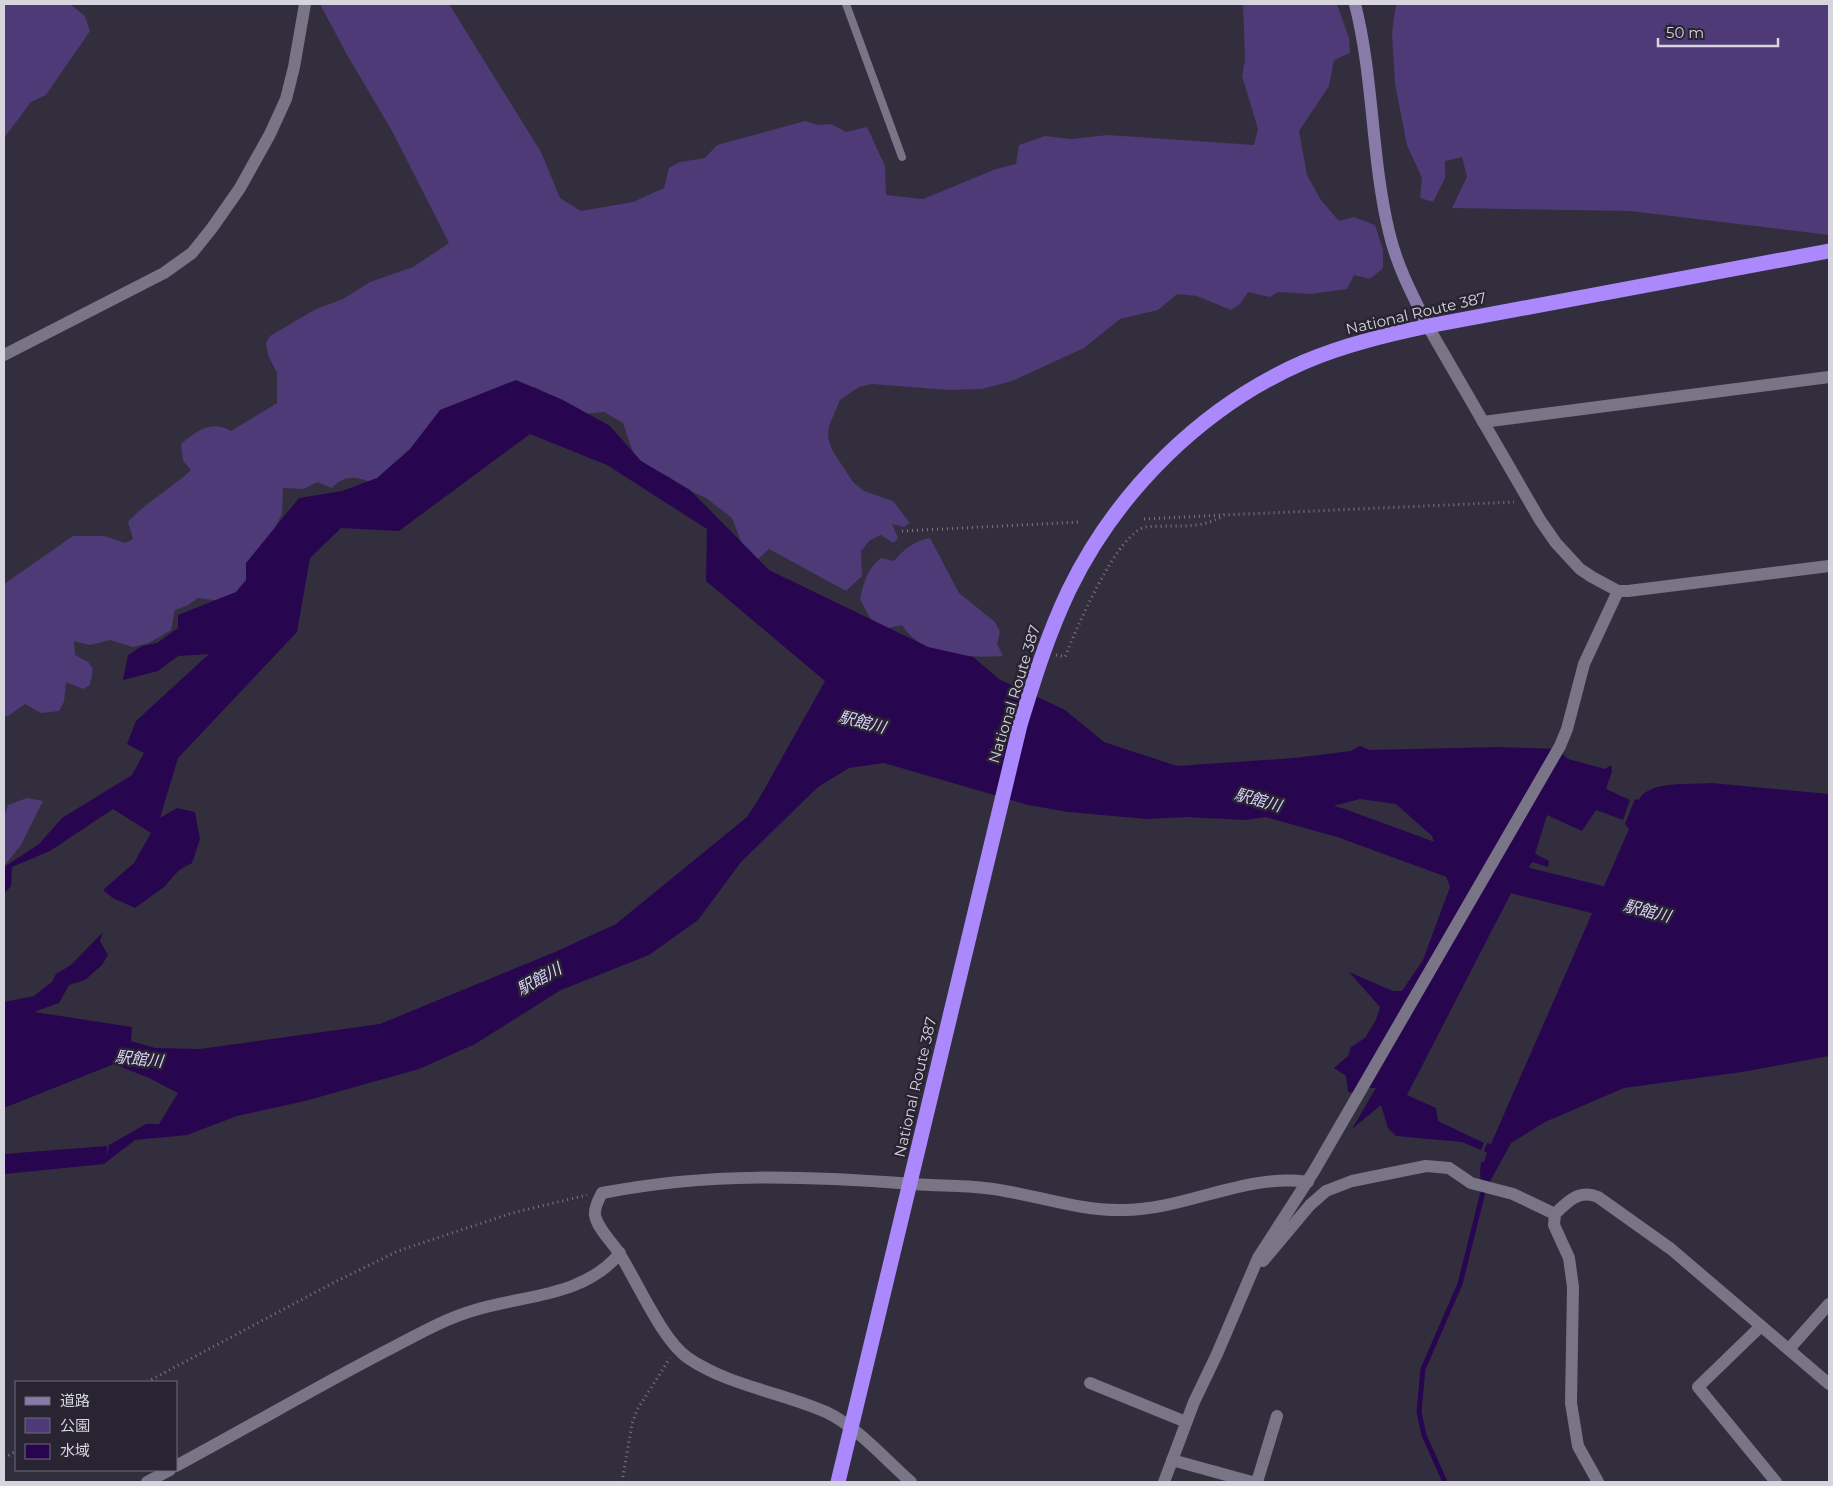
<svg xmlns="http://www.w3.org/2000/svg" width="1833" height="1486" font-family="Montserrat,'Noto Sans JP',sans-serif">
<style>
.green{fill:#4d3a77}
.water{fill:#27064f}
.lines{fill:none;stroke-linecap:round;stroke-linejoin:round}
.stream{stroke:#27064f;stroke-width:5}
.river{stroke:#27064f;stroke-width:29}
.path{stroke:#7c7985;stroke-width:3;stroke-dasharray:1 4;stroke-linecap:butt}
.lane{stroke:#797586;stroke-width:8}
.street{stroke:#797586;stroke-width:12}
.secondary{stroke:#887ba9;stroke-width:12}
.highway{stroke:#ab88fb;stroke-width:15}
.labels{text-anchor:middle;dominant-baseline:central;stroke-width:5;stroke-linejoin:round;paint-order:stroke}
.street-label{font-size:15px;fill:#d6d4dd;stroke:#282432}
.water-label{font-size:16px;font-style:italic;fill:#dbd1fb;stroke:#282432}
</style>
<rect width="100%" height="100%" fill="#322e3d"/>
<!-- green -->
<g class="green">
<path d="M4,4H70L85,16L90,31L46,95L31,102L4,138Z"/>
<path d="M320,4H449L541,152L560,198L581,211L633,202L664,188L669,168L680,162L705,158L717,145L805,121L818,125L831,124L846,132L867,127L885,166L886,195L923,199L996,169L1016,164L1019,145L1045,136L1071,139L1108,135L1254,145L1258,129L1242,76L1245,60L1243,4H1337L1349,38L1350,53L1334,60L1329,86L1299,131L1307,175L1321,200L1339,221L1354,217L1375,225L1383,250V268L1370,279L1354,275L1347,289L1311,294L1278,292L1270,297L1248,292L1240,304L1231,310L1197,296L1177,294L1158,310L1120,319L1084,348L1012,381L982,389L949,390L872,384L859,387L840,400L829,426L828,437L832,450L853,482L864,491L893,501L910,523L904,527L892,524L898,538L893,543L881,535L870,540L861,551L862,576L846,591L769,549L755,562L742,544L732,518L706,498L684,488L669,477L649,468L635,458L623,423L604,412L584,414L535,387L504,392L374,484C358,476 345,474 332,488L317,482L304,489L283,488L282,514L266,544L257,571L228,602L198,598L188,605L175,610L171,630L149,643L133,647L110,640L90,645L74,641L75,655L88,662L93,669L90,685L83,689L66,682L64,702L59,711L41,713L25,704L8,716H4V584L73,536H104L125,543L133,539L128,522C147,501 171,489 191,470L183,461L181,444C198,430 211,420 231,431L277,403V373L268,355L266,343L270,336L314,310L343,299L370,282L413,267L449,243L392,131L346,53Z"/>
<path d="M1396,4H1829V235L1630,211L1452,208L1467,177L1462,157L1445,161V178L1433,202L1420,198L1422,178L1407,145L1395,84L1392,33Z"/>
<path d="M930,538L959,593L995,622L1000,632L997,644L1003,656C970,658 922,657 902,625L884,629L870,618L860,599C864,582 867,569 881,558L894,561C904,549 914,541 930,538Z"/>
<path d="M27,798L43,801L21,845L4,866V817L8,805Z"/>
</g>
<!-- water -->
<g class="water">
<path d="M516,380L563,400L610,426L641,461L690,490L769,570L928,647L973,657L999,679L1065,710L1104,742L1177,766L1294,758L1351,751L1360,746L1370,750L1500,747L1557,749L1568,759L1605,769L1611,765L1612,771L1606,789L1630,800L1623,820L1596,810L1582,831L1547,815L1535,854L1549,861L1548,867L1532,862L1527,870H1523L1407,1095L1436,1108L1438,1121L1484,1143L1481,1150L1462,1142L1396,1136L1388,1128L1381,1105L1352,1129L1376,1088H1357V1093L1348,1092L1346,1076L1334,1068L1348,1056L1351,1047L1365,1038L1376,1020L1380,1007L1349,972L1393,991H1402L1423,960L1450,887L1432,836L1396,804L1360,799L1318,810L1244,820L1187,817L1147,819L1068,812L1028,805L884,763L849,768L818,787L741,862L698,920L649,955L561,990L475,1044L419,1069L305,1101L237,1116L187,1135L135,1140L104,1164L4,1174V1154L107,1146V1155L109,1145L146,1124H159L178,1093L149,1078L114,1064L4,1108V1002L34,996L52,982L56,974L71,965L103,932L100,941L108,955L102,965L85,980L69,985L59,1003L34,1012L132,1027L131,1041L155,1048L200,1049L380,1024L555,952L616,924L747,817L760,797L825,681L706,581L707,529L607,465L530,434L399,531L341,528L310,558L297,632L178,758L160,818L177,808L195,812L200,839L192,863L179,870L164,887L135,908L113,898L103,890L134,863L151,833L113,809L50,851L12,867L11,886L4,894V867L39,844L62,818L132,775L144,753L127,744L136,721L209,654L178,656L158,671L123,680L128,655L142,646L157,643L178,628V615L236,592L246,580V563L299,498L342,491L377,478L410,449L440,410Z"/>
<path d="M1712,783L1829,794V1056L1742,1072L1624,1088L1545,1122L1511,1143L1488,1185L1481,1182L1480,1173L1481,1162H1484L1487,1153L1484,1151L1487,1143L1491,1144L1629,829L1625,824L1635,799L1639,800C1648,780 1692,785 1712,783Z"/>
</g>
<g class="lines">
<!-- stream -->
<path class="stream" d="M1445,1482L1424,1435L1419,1412L1423,1369L1460,1284L1484,1188"/>
<!-- river -->
<path class="river" d="M1266,802L1341,823L1453,864L1636,909"/>
<!-- path -->
<g class="path">
<path d="M1144,519L1223,515"/>
<path d="M902,531L1080,522"/>
<path d="M1056,655L1065,657C1075,631 1118,531 1146,527C1173,524 1200,531 1224,515L1514,502"/>
<path d="M147,1382L331,1284L398,1251L512,1213L587,1195"/>
<path d="M4,1458L16,1451"/>
<path d="M622,1482L632,1424L637,1410L670,1358"/>
</g>
<!-- lane -->
<path class="lane" d="M846,4L902,157"/>
<!-- street -->
<g class="street">
<path d="M1430,330L1540,520L1556,543L1580,569L1592,577L1618,591H1628L1829,566"/>
<path d="M4,355L164,273L192,253L212,228L240,188L270,134L286,99L294,67L305,4"/>
<path d="M1483,422L1829,377"/>
<path d="M1263,1261L1310,1205L1326,1191L1352,1181L1426,1166L1449,1168L1471,1183L1513,1194L1555,1214"/>
<path d="M1761,1326L1698,1387L1776,1482"/>
<path d="M1789,1349L1829,1304"/>
<path d="M1090,1383L1186,1422"/>
<path d="M1172,1460L1252,1482"/>
<path d="M176,1466C245,1429 313,1389 382,1353C412,1338 443,1319 475,1310C524,1295 584,1297 620,1253"/>
<path d="M147,1482L170,1470"/>
<path d="M911,1482C886,1460 856,1426 826,1412C781,1392 729,1386 688,1358C662,1340 637,1281 619,1253C612,1242 597,1228 595,1215C594,1207 599,1199 602,1193C711,1172 805,1176 914,1184C938,1186 962,1185 985,1188C1032,1193 1075,1211 1123,1210C1186,1210 1244,1173 1308,1182"/>
<path d="M1164,1482L1194,1402L1217,1354L1258,1258L1314,1171L1560,746L1567,729L1584,664L1618,591"/>
<path d="M1257,1482L1277,1416"/>
<path d="M1598,1482L1578,1446L1571,1403L1573,1287L1569,1258L1554,1225L1555,1214C1567,1202 1579,1189 1598,1197L1671,1249L1829,1384"/>
</g>
<!-- secondary -->
<path class="secondary" d="M1355,4C1374,79 1371,157 1389,232C1397,267 1414,298 1430,330"/>
<!-- highway -->
<path class="highway" d="M838,1482L1020,725C1034,679 1048,634 1069,590C1117,491 1203,406 1304,362C1344,345 1386,335 1428,326L1829,251"/>
</g>
<g class="labels">
<!-- street labels -->
<g class="street-label">
<text transform="translate(1416 313) rotate(-13)">National Route 387</text>
<text transform="translate(1014 694) rotate(-73)">National Route 387</text>
<text transform="translate(915 1087) rotate(-77)">National Route 387</text>
</g>
<!-- water labels -->
<g class="water-label">
<text transform="translate(862 722) rotate(14)">駅館川</text>
<text transform="translate(1258 800) rotate(15)">駅館川</text>
<text transform="translate(1647 911) rotate(14)">駅館川</text>
<text transform="translate(539 979) rotate(-29)">駅館川</text>
<text transform="translate(139 1059) rotate(6)">駅館川</text>
</g>
</g>
<!-- border -->
<rect width="1833" height="1486" fill="none" stroke="#d6d4dd" stroke-width="10"/>
<!-- legend -->
<rect x="15" y="1381" width="162" height="90" fill="#282432" stroke="#6e6a76"/>
<rect x="25" y="1397" width="25" height="8" fill="#887ba9" stroke="#6e6a76"/>
<text x="60" y="1406" font-size="15" fill="#d6d4dd">道路</text>
<rect x="25" y="1418" width="25" height="15" fill="#4d3a77" stroke="#6e6a76"/>
<text x="60" y="1431" font-size="15" fill="#d6d4dd">公園</text>
<rect x="25" y="1444" width="25" height="15" fill="#27064f" stroke="#6e6a76"/>
<text x="60" y="1456" font-size="15" fill="#d6d4dd">水域</text>
<!-- scale -->
<path d="M1658 38v8h120v-8" fill="none" stroke="#d6d4dd" stroke-width="2.5"/>
<text x="1666" y="38" font-size="15" fill="#d6d4dd" stroke="#282432" stroke-width="4" paint-order="stroke">50 m</text>
</svg>
